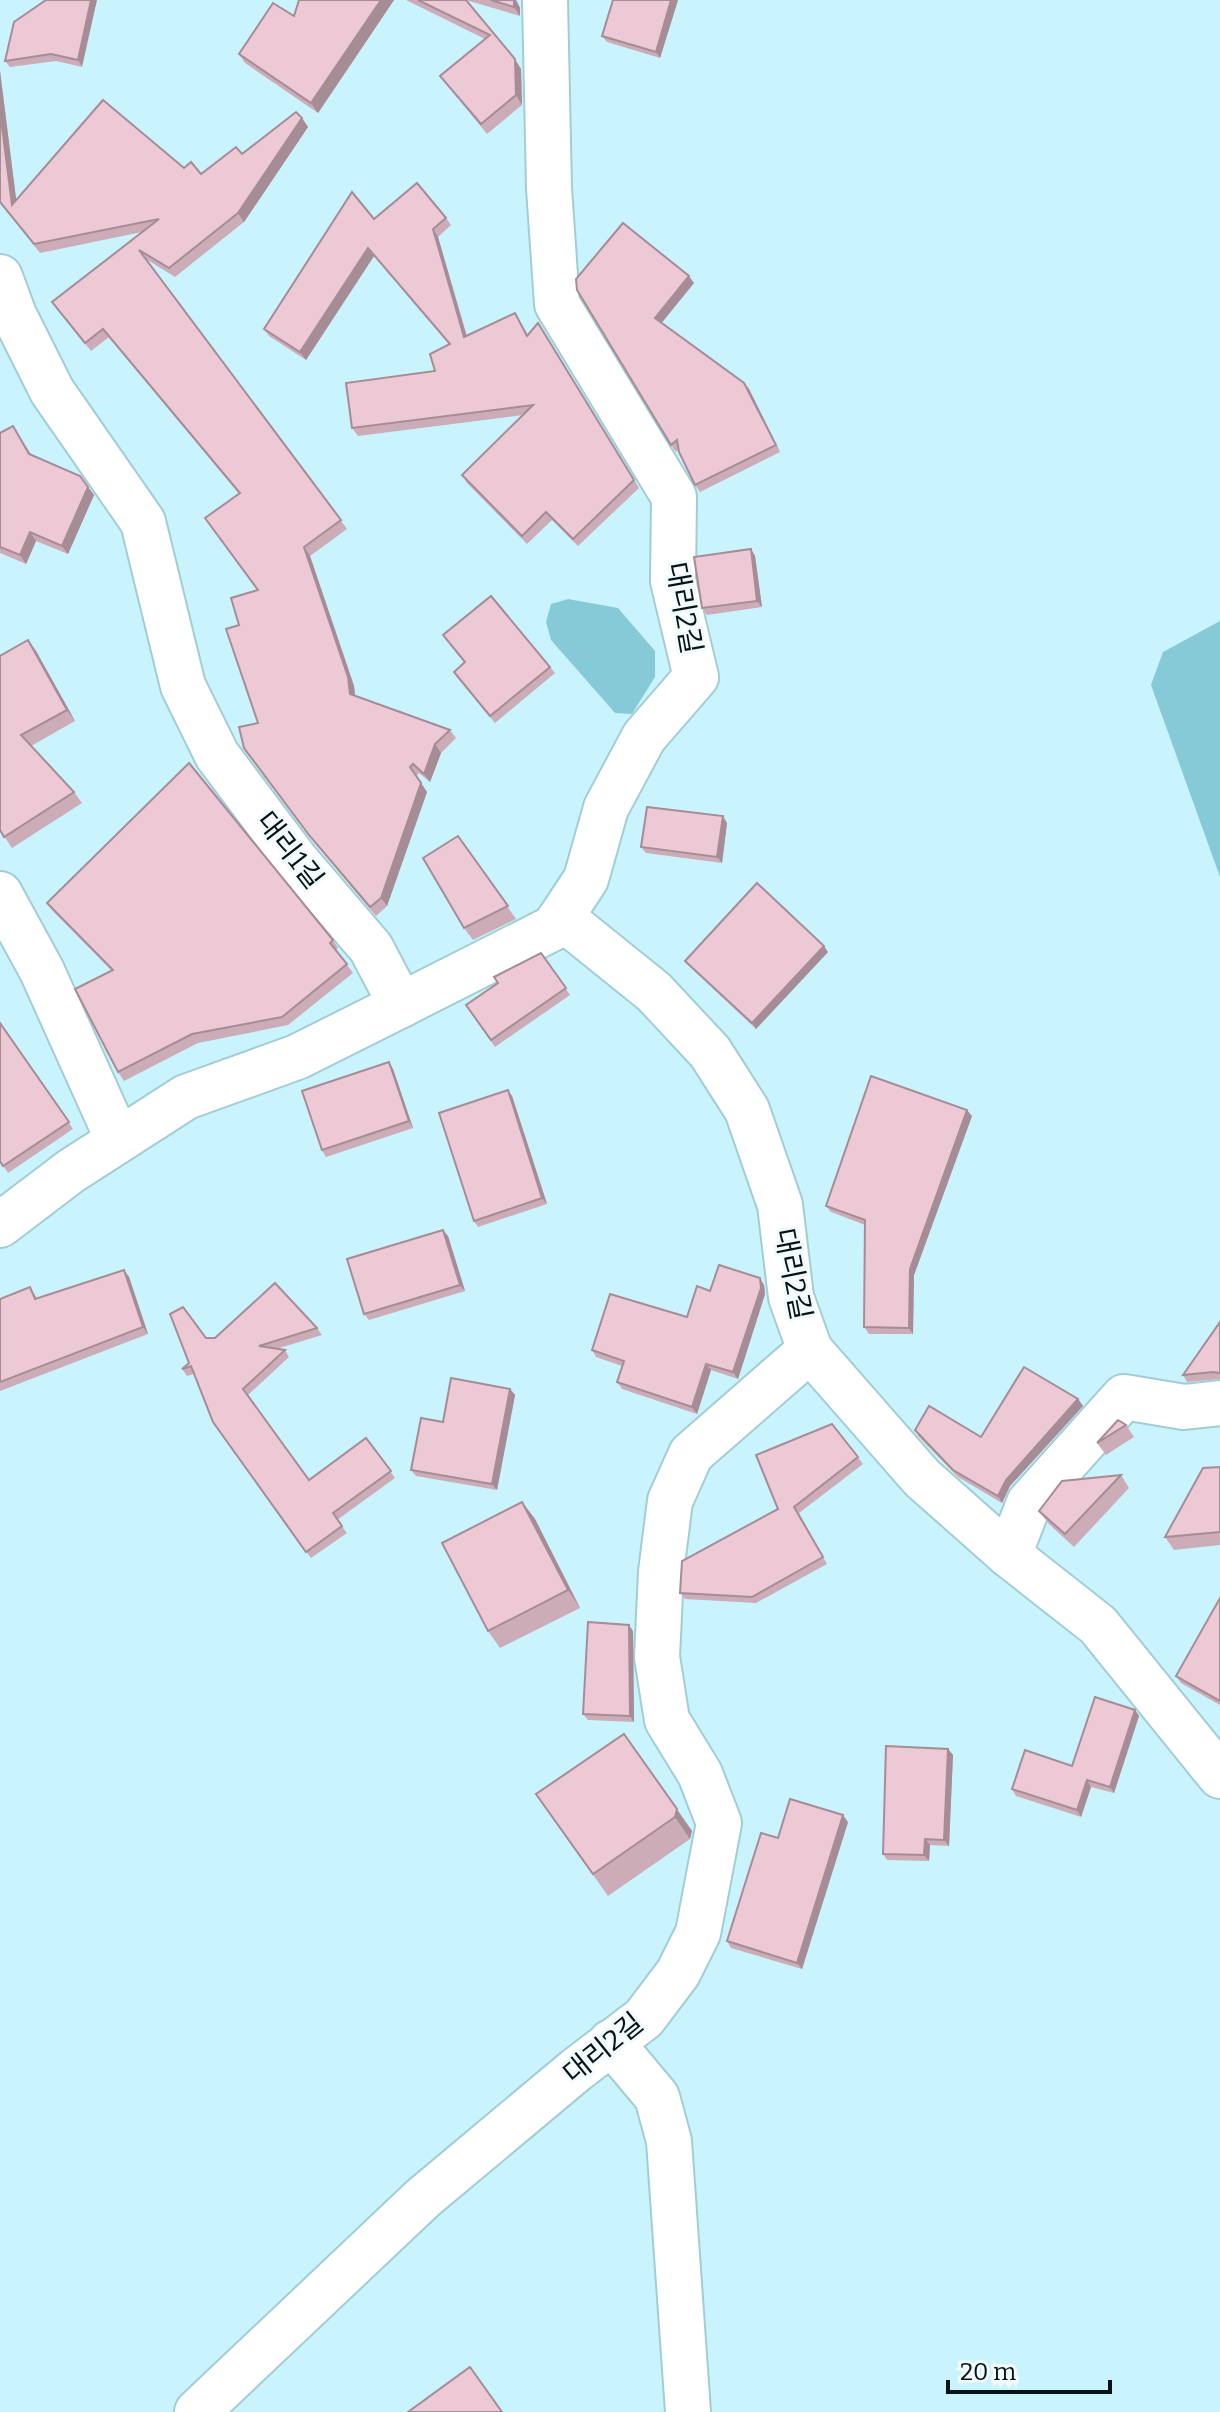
<svg xmlns="http://www.w3.org/2000/svg" width="1220" height="2412" font-family="Bitter,'Noto Sans KR',serif">
<style>
.green{fill:#87cad7}
.lines{fill:none;stroke-linecap:round;stroke-linejoin:round}
.minor-casing{stroke:#a3cdd5;stroke-width:48}
.minor{stroke:#fff;stroke-width:44}
.wall{fill:#ccacb7}
.shaded-wall{fill:#a68c95}
.building{fill:#edc8d5;stroke:#a68c95;stroke-width:2}
.labels{text-anchor:middle;dominant-baseline:central;stroke-width:6;stroke-linejoin:round;paint-order:stroke}
.street-label{font-size:28px;fill:#041316;stroke:#f2fafc}
</style>
<rect width="100%" height="100%" fill="#caf4fd"/>
<!-- green -->
<g class="green">
<path d="M568,599L618,608L655,651V677L632,714L615,713L551,640L546,622L551,604Z"/>
<path d="M1220,621V877L1151,685L1163,652Z"/>
</g>
<g class="lines">
<defs>
<g id="minor">
<path d="M0,277L14,315L52,391L143,522L183,686L217,755L295,859L371,948L401,1005L297,1057L186,1097L71,1171L0,1225"/>
<path d="M0,894L42,971L118,1140"/>
<path d="M401,1005L553,928L561,917"/>
<path d="M810,1350L922,1478L1009,1555L1098,1625L1220,1776"/>
<path d="M1009,1555L1029,1503L1124,1397L1184,1407L1220,1403"/>
<path d="M611,2042L657,2097L669,2141L688,2412"/>
<path d="M197,2412L423,2198L576,2070L644,2018L678,1973L698,1933L719,1823L700,1774L667,1720L657,1657L661,1572L670,1501L691,1454L810,1350L791,1297L780,1205L747,1110L710,1052L654,992L561,917L586,879L606,808L644,737L696,677L673,581L674,497L557,304L549,188L545,0"/>
</g>
</defs>
<!-- minor casing -->
<use href="#minor" class="minor-casing"/>
<!-- minor -->
<use href="#minor" class="minor"/>
</g>
<!-- wall -->
<g class="wall">
<path d="M46,0L82,67L56,61L10,67L5,61Z"/>
<path d="M299,0H394L318,113L245,63L239,54L294,16Z"/>
<path d="M406,0H466L521,69L522,105L487,134L440,76L485,39Z"/>
<path d="M466,0H516L520,8V16Z"/>
<path d="M678,0L660,58L607,42L602,36Z"/>
<path d="M0,71L16,200L184,168L201,174L242,154L302,118L308,127L244,222L175,277L146,259L347,529L310,556L354,686L355,696L450,730L456,738L441,753L430,782L419,773L416,776L427,792L387,906L376,916L315,843L244,748L258,723L239,625L258,590L239,494L109,337L91,351L52,302L142,232L40,253L0,203Z"/>
<path d="M446,218L451,225L438,237L467,336L515,313L528,335L538,323L639,488L578,546L552,520L527,544L467,483L462,475L523,415L358,436L352,428L435,371L449,344L374,256L306,360L269,336L264,329L374,219Z"/>
<path d="M694,283L661,323L744,383L749,389L780,452L700,492L695,485L679,449L676,452L671,445L577,290Z"/>
<path d="M13,426L31,454L80,476L94,495L68,554L36,541L26,564L0,553V433Z"/>
<path d="M751,549L755,556L762,607L707,615L702,608Z"/>
<path d="M28,640L36,651L75,721L31,746L74,792L82,803L12,848L0,830Z"/>
<path d="M550,667L555,673L495,723L454,672Z"/>
<path d="M727,823L722,863L646,853L641,847Z"/>
<path d="M458,836L516,919L473,940L464,928Z"/>
<path d="M47,903L333,940L338,948L336,950L353,973L288,1025L198,1043L124,1081L118,1072L111,970L53,911Z"/>
<path d="M828,952L756,1029L690,967L685,961Z"/>
<path d="M541,953L570,995L495,1047L466,1005Z"/>
<path d="M0,1023L73,1129L8,1173L0,1161Z"/>
<path d="M393,1069L413,1128L326,1157L322,1150Z"/>
<path d="M512,1096L547,1204L478,1227L474,1221Z"/>
<path d="M972,1116L914,1275L913,1334H869L864,1327L865,1225L831,1212L826,1206Z"/>
<path d="M448,1236L465,1291L369,1320L364,1314Z"/>
<path d="M124,1270L129,1277L148,1334L0,1391V1299L30,1287L37,1298Z"/>
<path d="M764,1285L765,1294L738,1379L711,1370L697,1414L622,1389L617,1382L622,1366L596,1357L592,1350L687,1317L710,1291Z"/>
<path d="M1220,1322V1379L1187,1382L1183,1375Z"/>
<path d="M317,1328L322,1335L276,1349L285,1350L289,1357L248,1395L309,1480L366,1438L395,1478L337,1520L347,1533L311,1558L213,1422L194,1374L187,1376L182,1369L189,1363L206,1338Z"/>
<path d="M510,1389L515,1395L497,1490L416,1476L411,1470L443,1422Z"/>
<path d="M1078,1399L1083,1406L1010,1486L1002,1503L958,1477L919,1437L915,1430L981,1437Z"/>
<path d="M832,1424L863,1464L799,1513L827,1564L756,1603L685,1599L680,1593L778,1509Z"/>
<path d="M1126,1425L1134,1437L1106,1455L1097,1443Z"/>
<path d="M1220,1467V1545L1174,1550L1165,1537Z"/>
<path d="M1121,1475L1129,1488L1074,1547L1048,1523L1039,1511Z"/>
<path d="M522,1502L535,1519L580,1608L500,1648L488,1631Z"/>
<path d="M1220,1598V1705L1181,1683L1176,1676Z"/>
<path d="M633,1631L634,1722L588,1720L583,1714Z"/>
<path d="M1135,1710L1139,1716L1114,1793L1091,1787L1081,1817L1016,1796L1012,1789L1072,1766Z"/>
<path d="M624,1734L692,1831L690,1839L608,1896L536,1794Z"/>
<path d="M948,1749L953,1755L949,1846L930,1845L929,1861L887,1860L883,1854Z"/>
<path d="M848,1822L802,1969L731,1948L727,1941L778,1838Z"/>
</g>
<!-- shaded-wall -->
<g class="shaded-wall">
<path d="M91,0H97L82,67L78,60Z"/>
<path d="M381,0H394L318,113L311,103Z"/>
<path d="M514,0H516L520,8V16L514,7Z"/>
<path d="M671,0H678L660,58L656,52Z"/>
<path d="M515,59L521,69L522,105L516,95Z"/>
<path d="M0,71L18,214L12,205L0,111Z"/>
<path d="M302,118L308,127L244,222L238,213Z"/>
<path d="M433,229L438,237L469,345L464,337Z"/>
<path d="M368,248L374,256L306,360L300,352Z"/>
<path d="M689,276L694,283L660,325L655,318Z"/>
<path d="M744,383L749,389L780,452L776,445Z"/>
<path d="M88,487L94,495L68,554L62,546Z"/>
<path d="M30,532L36,541L26,564L20,555Z"/>
<path d="M304,547L310,556L354,686L356,703L350,694Z"/>
<path d="M751,549L755,556L762,607L757,601Z"/>
<path d="M28,640L36,651L75,721L67,710Z"/>
<path d="M435,744L441,753L430,782L424,774Z"/>
<path d="M421,783L427,792L387,906L381,898Z"/>
<path d="M723,816L727,823L722,863L717,857Z"/>
<path d="M824,946L828,952L756,1029L752,1023Z"/>
<path d="M389,1062L393,1069L413,1128L409,1121Z"/>
<path d="M508,1090L512,1096L547,1204L542,1198Z"/>
<path d="M967,1110L972,1116L914,1275L913,1334L909,1328L910,1269Z"/>
<path d="M443,1230L448,1236L465,1291L460,1285Z"/>
<path d="M124,1270L129,1277L148,1334L143,1327Z"/>
<path d="M760,1278L764,1285L765,1294L738,1379L733,1372Z"/>
<path d="M706,1364L711,1370L697,1414L692,1407Z"/>
<path d="M510,1389L515,1395L497,1490L492,1484Z"/>
<path d="M1078,1399L1083,1406L1010,1486L1002,1503L998,1496L1006,1480Z"/>
<path d="M522,1502L535,1519L580,1608L568,1590Z"/>
<path d="M629,1625L633,1631L634,1722L630,1716Z"/>
<path d="M1135,1710L1139,1716L1114,1793L1110,1787Z"/>
<path d="M624,1734L692,1831L690,1839L675,1817Z"/>
<path d="M948,1749L953,1755L949,1846L944,1840Z"/>
<path d="M1087,1780L1091,1787L1081,1817L1077,1810Z"/>
<path d="M843,1815L848,1822L802,1969L797,1963Z"/>
<path d="M925,1839L930,1845L929,1861L924,1855Z"/>
</g>
<!-- building -->
<g class="building">
<path d="M46,0H91L78,60L51,54L5,61L14,22Z"/>
<path d="M299,0H381L311,103L239,54L273,3L294,16Z"/>
<path d="M418,0H466L515,59L516,95L481,124L440,76L490,35Z"/>
<path d="M491,0H514V7Z"/>
<path d="M613,0H671L656,52L602,36Z"/>
<path d="M103,100L184,168L191,162L201,174L236,147L242,154L296,112L302,118L238,213L169,268L139,250L341,520L304,547L348,677L350,694L450,730L435,744L424,774L413,764L410,767L421,783L381,898L370,907L309,835L244,748L239,727L258,723L226,629L239,625L231,598L258,590L205,518L240,493L103,329L85,343L52,302L159,219L34,244L0,202V111L12,205Z"/>
<path d="M417,183L446,218L433,229L464,337L515,313L527,336L538,323L634,480L573,539L546,512L522,536L462,475L533,405L352,428L346,383L435,371L430,354L450,344L368,248L300,352L264,329L352,192L374,219Z"/>
<path d="M623,223L689,276L655,318L744,383L776,445L695,485L679,452L677,440L671,445L577,290L576,279Z"/>
<path d="M13,426L29,454L80,476L88,487L62,546L30,532L20,555L0,547V433Z"/>
<path d="M751,549L757,601L702,608L694,557Z"/>
<path d="M491,596L550,667L490,716L454,672L465,662L443,635Z"/>
<path d="M28,640L67,710L21,735L74,792L4,837L0,830V656Z"/>
<path d="M189,763L333,940L330,943L347,964L282,1017L192,1034L118,1072L75,989L113,970L47,903Z"/>
<path d="M647,807L723,816L717,857L641,847Z"/>
<path d="M458,836L508,906L464,928L423,858Z"/>
<path d="M757,883L824,946L752,1023L685,961Z"/>
<path d="M541,953L566,988L491,1040L466,1005L498,983L494,977Z"/>
<path d="M0,1023L69,1122L3,1166L0,1161Z"/>
<path d="M389,1062L409,1121L322,1150L302,1091Z"/>
<path d="M871,1076L967,1110L910,1269L909,1328L864,1327L865,1220L826,1206Z"/>
<path d="M508,1090L542,1198L474,1221L439,1113Z"/>
<path d="M443,1230L460,1285L364,1314L347,1259Z"/>
<path d="M719,1265L760,1278L761,1288L733,1372L706,1364L692,1407L617,1382L624,1361L592,1350L610,1294L687,1317L697,1286L710,1291Z"/>
<path d="M124,1270L143,1327L0,1382V1299L30,1287L35,1299Z"/>
<path d="M275,1283L317,1328L259,1346L285,1350L243,1389L309,1480L366,1438L391,1471L333,1513L342,1526L306,1552L213,1422L191,1366L182,1369L189,1363L170,1314L183,1307L206,1338H215Z"/>
<path d="M1220,1322V1373L1213,1372L1183,1375Z"/>
<path d="M1024,1367L1078,1399L1006,1480L998,1496L953,1470L915,1430L929,1406L981,1437Z"/>
<path d="M451,1378L510,1389L492,1484L411,1470L421,1418L443,1422Z"/>
<path d="M1118,1420L1126,1425L1097,1443Z"/>
<path d="M832,1424L858,1457L794,1507L823,1557L752,1597L680,1593L682,1561L778,1509L756,1455Z"/>
<path d="M1220,1467V1532L1165,1537L1203,1468Z"/>
<path d="M1121,1475L1065,1534L1039,1511L1062,1481Z"/>
<path d="M522,1502L568,1590L488,1631L442,1543Z"/>
<path d="M1220,1598V1701L1176,1676Z"/>
<path d="M588,1622L629,1625L630,1716L583,1714Z"/>
<path d="M1095,1697L1135,1710L1110,1787L1087,1780L1077,1810L1012,1789L1025,1750L1072,1766Z"/>
<path d="M624,1734L677,1809L675,1817L593,1874L536,1794Z"/>
<path d="M886,1746L948,1749L944,1840L925,1839L924,1855L883,1854Z"/>
<path d="M790,1799L843,1815L797,1963L727,1941L761,1833L778,1838Z"/>
<path d="M470,2367L502,2412H408Z"/>
</g>
<g class="labels">
<!-- street labels -->
<g class="street-label">
<text transform="translate(684 608) rotate(80)">대리2길</text>
<text transform="translate(290 850) rotate(52)">대리1길</text>
<text transform="translate(793 1274) rotate(79)">대리2길</text>
<text transform="translate(603 2048) rotate(-39)">대리2길</text>
</g>
</g>
<!-- scale -->
<path d="M948 2380v12h162v-12" fill="none" stroke="#041316" stroke-width="4"/>
<text x="960" y="2380" font-size="24" fill="#041316" stroke="#f2fafc" stroke-width="6" paint-order="stroke">20 m</text>
</svg>
